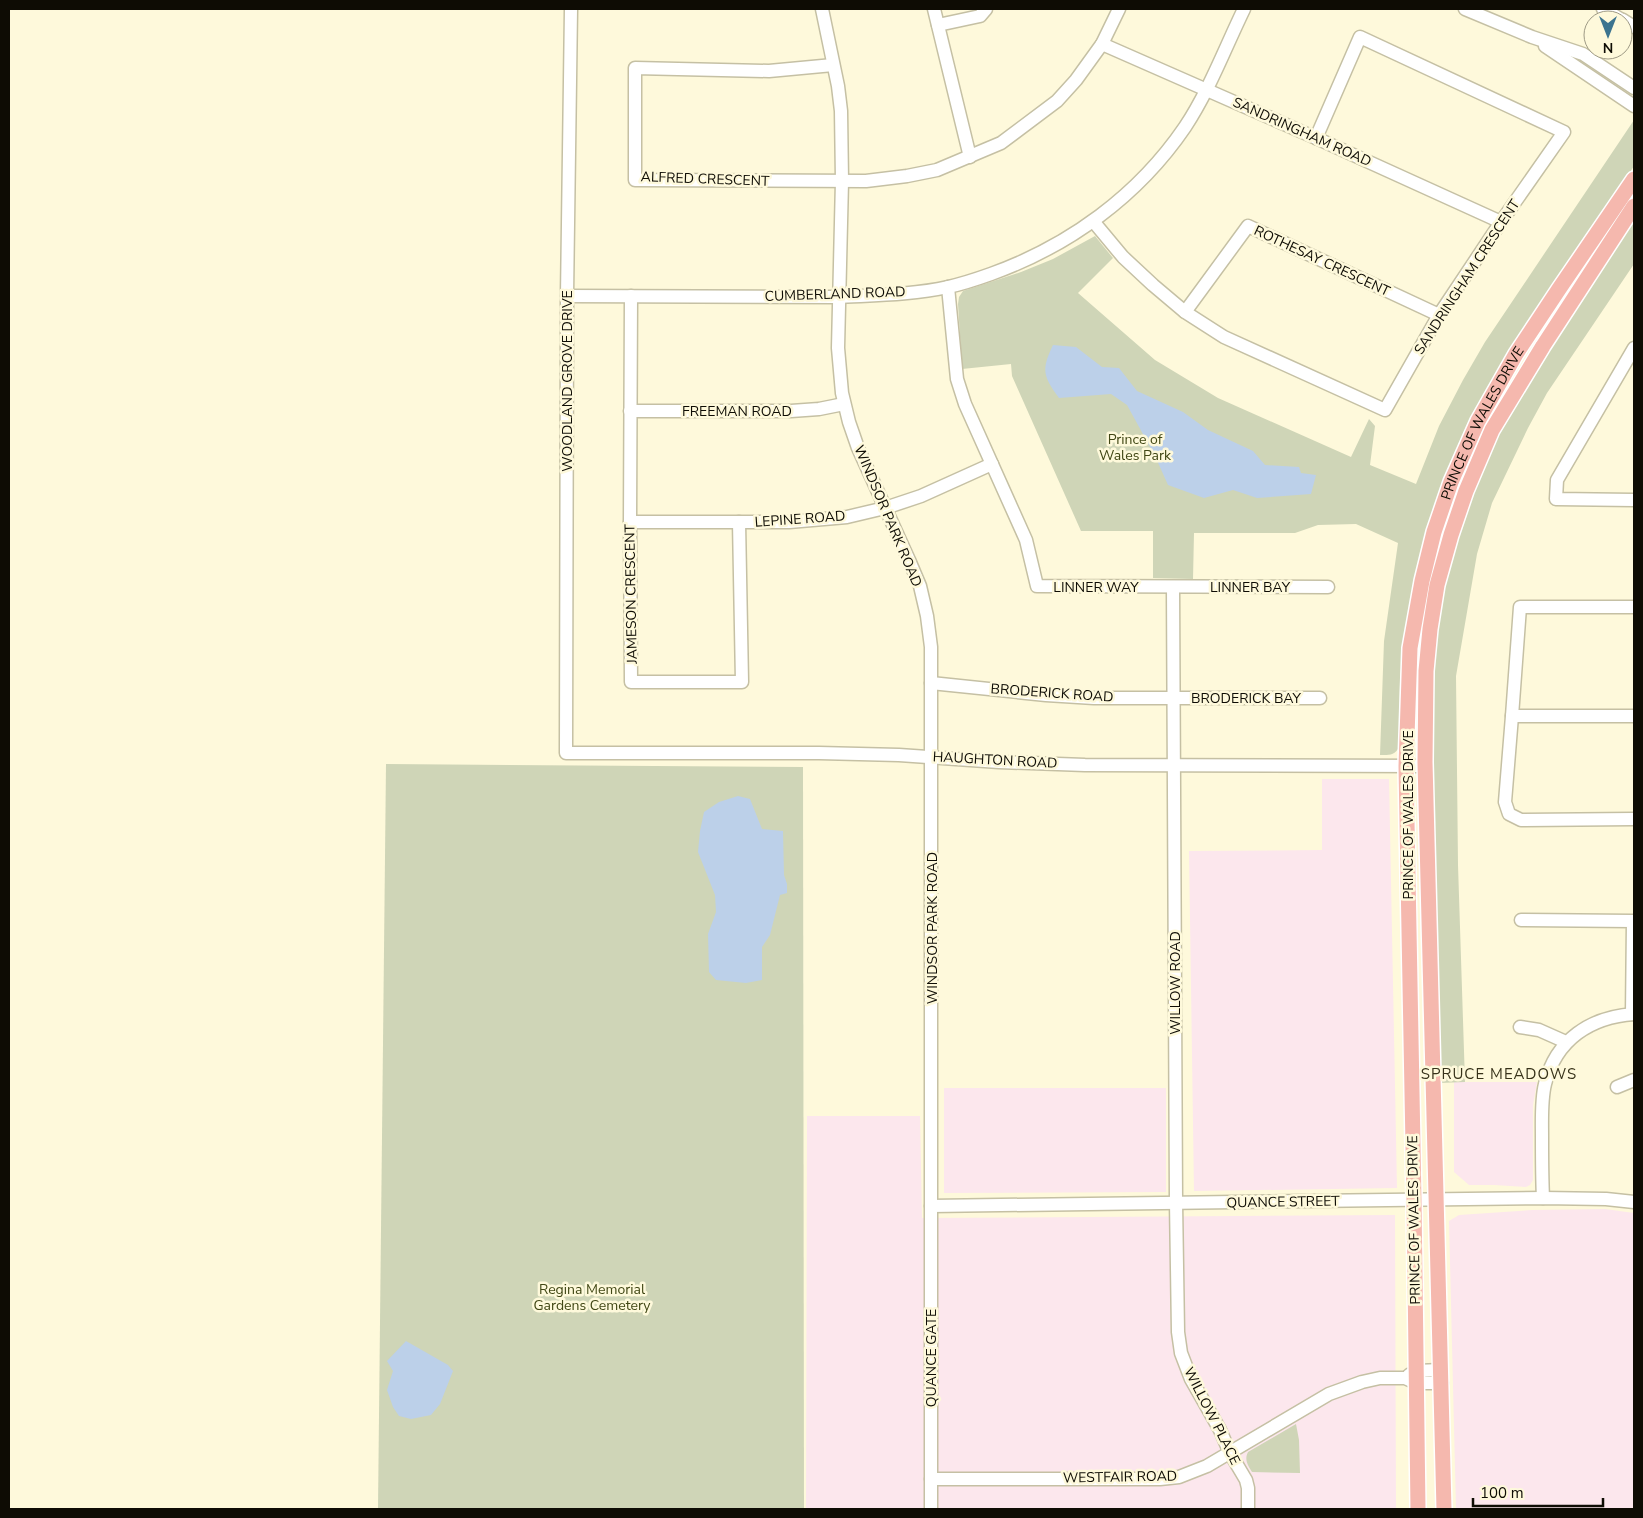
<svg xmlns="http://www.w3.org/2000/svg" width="1643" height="1518" font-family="'Nunito Sans',sans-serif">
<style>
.commercial{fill:#fce7ed}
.green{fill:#cfd5b7}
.water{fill:#bcd0e9}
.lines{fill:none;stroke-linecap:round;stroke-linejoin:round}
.minor-casing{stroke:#c5c0a4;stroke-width:15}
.major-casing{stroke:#fff;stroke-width:18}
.minor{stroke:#fff;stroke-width:12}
.major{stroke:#f5b8ae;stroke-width:15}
.labels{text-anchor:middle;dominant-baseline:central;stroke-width:5;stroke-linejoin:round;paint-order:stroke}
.street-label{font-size:14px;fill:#0e0c04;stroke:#fef9db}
.park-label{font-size:14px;fill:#414715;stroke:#fef9db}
.neighbourhood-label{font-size:15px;letter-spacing:1px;fill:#37321a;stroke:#fef9db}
</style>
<rect width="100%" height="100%" fill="#fef9db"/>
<!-- commercial -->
<g class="commercial">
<path d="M1322,779H1389L1397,1188L1194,1191L1189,851L1322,850Z"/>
<path d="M1454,1082H1537L1533,1105V1180L1530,1185L1526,1187L1494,1185H1469L1454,1172Z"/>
<path d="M944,1088H1166V1192L944,1193Z"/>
<path d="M807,1116H920L922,1218L1395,1215L1396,1509H806Z"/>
<path d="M1605,1209L1634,1213V1509H1456L1449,1221L1459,1215L1532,1210Z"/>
</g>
<!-- green -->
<g class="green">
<path d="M1634,120V166L1483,399L1406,642L1401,668L1400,681L1399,747C1395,756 1388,755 1380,755L1384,641L1398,543L1356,524L1318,525L1295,533H1194L1193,579L1153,578V531H1081L1012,376L1011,364L962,369L958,304L959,297L963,291L1021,272L1053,259L1095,236L1113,258L1078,293L1155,360L1218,398L1351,457L1369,419L1375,426L1370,465L1416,484L1439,426L1463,380L1485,342Z"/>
<path d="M1634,221V264L1547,393L1528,428L1492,503L1477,554L1456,676L1458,865L1465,1082L1440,1083L1432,757L1434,667L1440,614L1446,583L1457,539L1484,462L1500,430L1545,353Z"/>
<path d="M386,764L803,767L804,1509H378Z"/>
<path d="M1296,1424L1299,1440L1300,1473L1252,1472C1248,1465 1244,1460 1248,1452Z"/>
</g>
<!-- water -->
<g class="water">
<path d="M1053,345L1076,347L1102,367L1119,368L1137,391L1183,412L1208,430L1253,451L1265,465L1299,467L1301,473L1316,475L1311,494L1257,498L1233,490L1204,498L1168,485L1155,456L1127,405L1111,394L1059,398C1043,376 1041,370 1053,345Z"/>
<path d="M738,796L750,799L762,829L783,831L784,875L787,884V893L780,895L770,935L762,947V980L746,983L716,980L709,972L708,934L716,912L715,895L698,852L700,831L704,812L719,802Z"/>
<path d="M406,1341L448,1365L453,1371L440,1404L431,1415L411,1419L399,1416L393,1407L387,1390L393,1371L387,1361Z"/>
</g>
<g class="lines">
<defs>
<g id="minor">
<path d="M571,9L567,296L566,753H819L899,755L999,762L1085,765L1425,766"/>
<path d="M822,9L838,86L841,111L842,181L838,348L842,393L849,422L858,448L909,560L920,586L927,616L931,647V1509"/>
<path d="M934,9L970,157"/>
<path d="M1465,9L1532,37L1583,54L1634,88"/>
<path d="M1603,9L1622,20"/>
<path d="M1623,20L1634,27"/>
<path d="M938,25L980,16L986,9"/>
<path d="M1102,44L1316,138L1501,222"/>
<path d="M1545,46L1634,106"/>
<path d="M833,65L769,71L635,68V180L866,181L907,176L937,170L1001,143L1057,101L1076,80L1102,44L1119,9"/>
<path d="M1093,221L1123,257L1153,285L1185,312L1224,337L1385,410L1439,315L1501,222L1564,132L1360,37L1316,138"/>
<path d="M948,287L957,379L965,404L1026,540L1037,586L1328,587"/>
<path d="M567,296L838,297C874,295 912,295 948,287C962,284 977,279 991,274C1069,246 1138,196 1185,127C1209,91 1225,48 1244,9"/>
<path d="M631,296L630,522L631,682H742L739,522"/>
<path d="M1185,312L1248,226L1439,315"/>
<path d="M1634,348L1557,480L1556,499L1634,500"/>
<path d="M630,411H791L819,409L844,404"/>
<path d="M630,522H789L847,517L885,508L921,496L992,464"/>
<path d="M1173,587L1176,1202L1178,1332L1181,1353L1191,1379L1220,1430L1230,1453L1246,1480L1248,1488V1509"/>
<path d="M1634,607H1520L1512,716H1634"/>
<path d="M931,683L1046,695L1094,698H1320"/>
<path d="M1512,716L1505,802L1509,814L1521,820L1634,819"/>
<path d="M1521,920L1633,921L1632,1014"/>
<path d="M1520,1027L1539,1030L1566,1042"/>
<path d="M1617,1087L1634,1080"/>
<path d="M1543,1198C1542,1178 1542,1157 1542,1137C1542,1120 1541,1100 1545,1084C1556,1039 1591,1017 1634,1014"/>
<path d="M931,1206L1543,1198L1606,1199L1634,1202"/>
<path d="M1409,1375L1416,1371L1441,1370"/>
<path d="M931,1479H1160L1179,1477L1207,1466L1329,1394L1362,1382L1380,1378H1405L1416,1383H1442"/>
</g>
<g id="major">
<path id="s1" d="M1418,1509L1414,1200L1407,822L1406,766L1410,648L1422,581L1434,532L1451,482L1478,421L1516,354L1559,289L1634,179"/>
<path d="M1444,1509L1425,762L1426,671L1430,629L1437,585L1451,535L1466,491L1492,430L1543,346L1634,206"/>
</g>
</defs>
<!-- minor casing -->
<use href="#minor" class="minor-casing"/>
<!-- major casing -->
<use href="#major" class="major-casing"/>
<!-- minor -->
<use href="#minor" class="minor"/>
<!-- major -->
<use href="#major" class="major"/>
</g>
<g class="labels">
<!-- street labels -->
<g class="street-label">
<text transform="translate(1302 132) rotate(24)">SANDRINGHAM ROAD</text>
<text transform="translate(705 179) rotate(2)">ALFRED CRESCENT</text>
<text transform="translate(1322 261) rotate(25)">ROTHESAY CRESCENT</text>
<text transform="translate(1467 277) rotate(-57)">SANDRINGHAM CRESCENT</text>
<text transform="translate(835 294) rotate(-2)">CUMBERLAND ROAD</text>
<text transform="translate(567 381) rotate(-90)">WOODLAND GROVE DRIVE</text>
<text x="737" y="411">FREEMAN ROAD</text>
<text stroke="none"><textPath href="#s1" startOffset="1099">PRINCE OF WALES DRIVE</textPath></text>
<text transform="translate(888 516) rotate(67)">WINDSOR PARK ROAD</text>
<text transform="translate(800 519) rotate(-4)">LEPINE ROAD</text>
<text x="1096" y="587">LINNER WAY</text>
<text x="1250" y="587">LINNER BAY</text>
<text transform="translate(631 594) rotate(-91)">JAMESON CRESCENT</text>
<text transform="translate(1052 693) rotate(4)">BRODERICK ROAD</text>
<text x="1246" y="698">BRODERICK BAY</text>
<text transform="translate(995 760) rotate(3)">HAUGHTON ROAD</text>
<text transform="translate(1408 815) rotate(-90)">PRINCE OF WALES DRIVE</text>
<text transform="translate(932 928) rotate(-90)">WINDSOR PARK ROAD</text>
<text transform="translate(1175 983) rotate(-90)">WILLOW ROAD</text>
<text transform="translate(1283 1202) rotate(-1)">QUANCE STREET</text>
<text transform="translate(1414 1220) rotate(-91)">PRINCE OF WALES DRIVE</text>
<text transform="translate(931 1358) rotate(-90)">QUANCE GATE</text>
<text transform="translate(1212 1416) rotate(63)">WILLOW PLACE</text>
<text transform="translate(1120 1477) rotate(-1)">WESTFAIR ROAD</text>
</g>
<!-- park labels -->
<g class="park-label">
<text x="1135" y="439">Prince of<tspan x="1135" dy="16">Wales Park</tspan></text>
<text x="592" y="1289">Regina Memorial<tspan x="592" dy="16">Gardens Cemetery</tspan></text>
</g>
<!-- neighbourhood labels -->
<g class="neighbourhood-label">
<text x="1499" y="1074">SPRUCE MEADOWS</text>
</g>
</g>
<!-- border -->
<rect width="1643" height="1518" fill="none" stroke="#0e0c04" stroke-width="20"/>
<!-- north arrow -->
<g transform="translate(1608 35) rotate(180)"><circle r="24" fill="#fef9db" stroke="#9e9a85"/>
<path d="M0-4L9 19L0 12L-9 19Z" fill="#3c748f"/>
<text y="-8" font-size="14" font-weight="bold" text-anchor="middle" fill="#0e0c04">N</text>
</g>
<!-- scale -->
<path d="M1473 1498v8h130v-8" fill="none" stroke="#0e0c04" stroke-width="2.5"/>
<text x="1480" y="1498" font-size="15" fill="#0e0c04" stroke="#fef9db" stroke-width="4" paint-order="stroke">100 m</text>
</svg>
